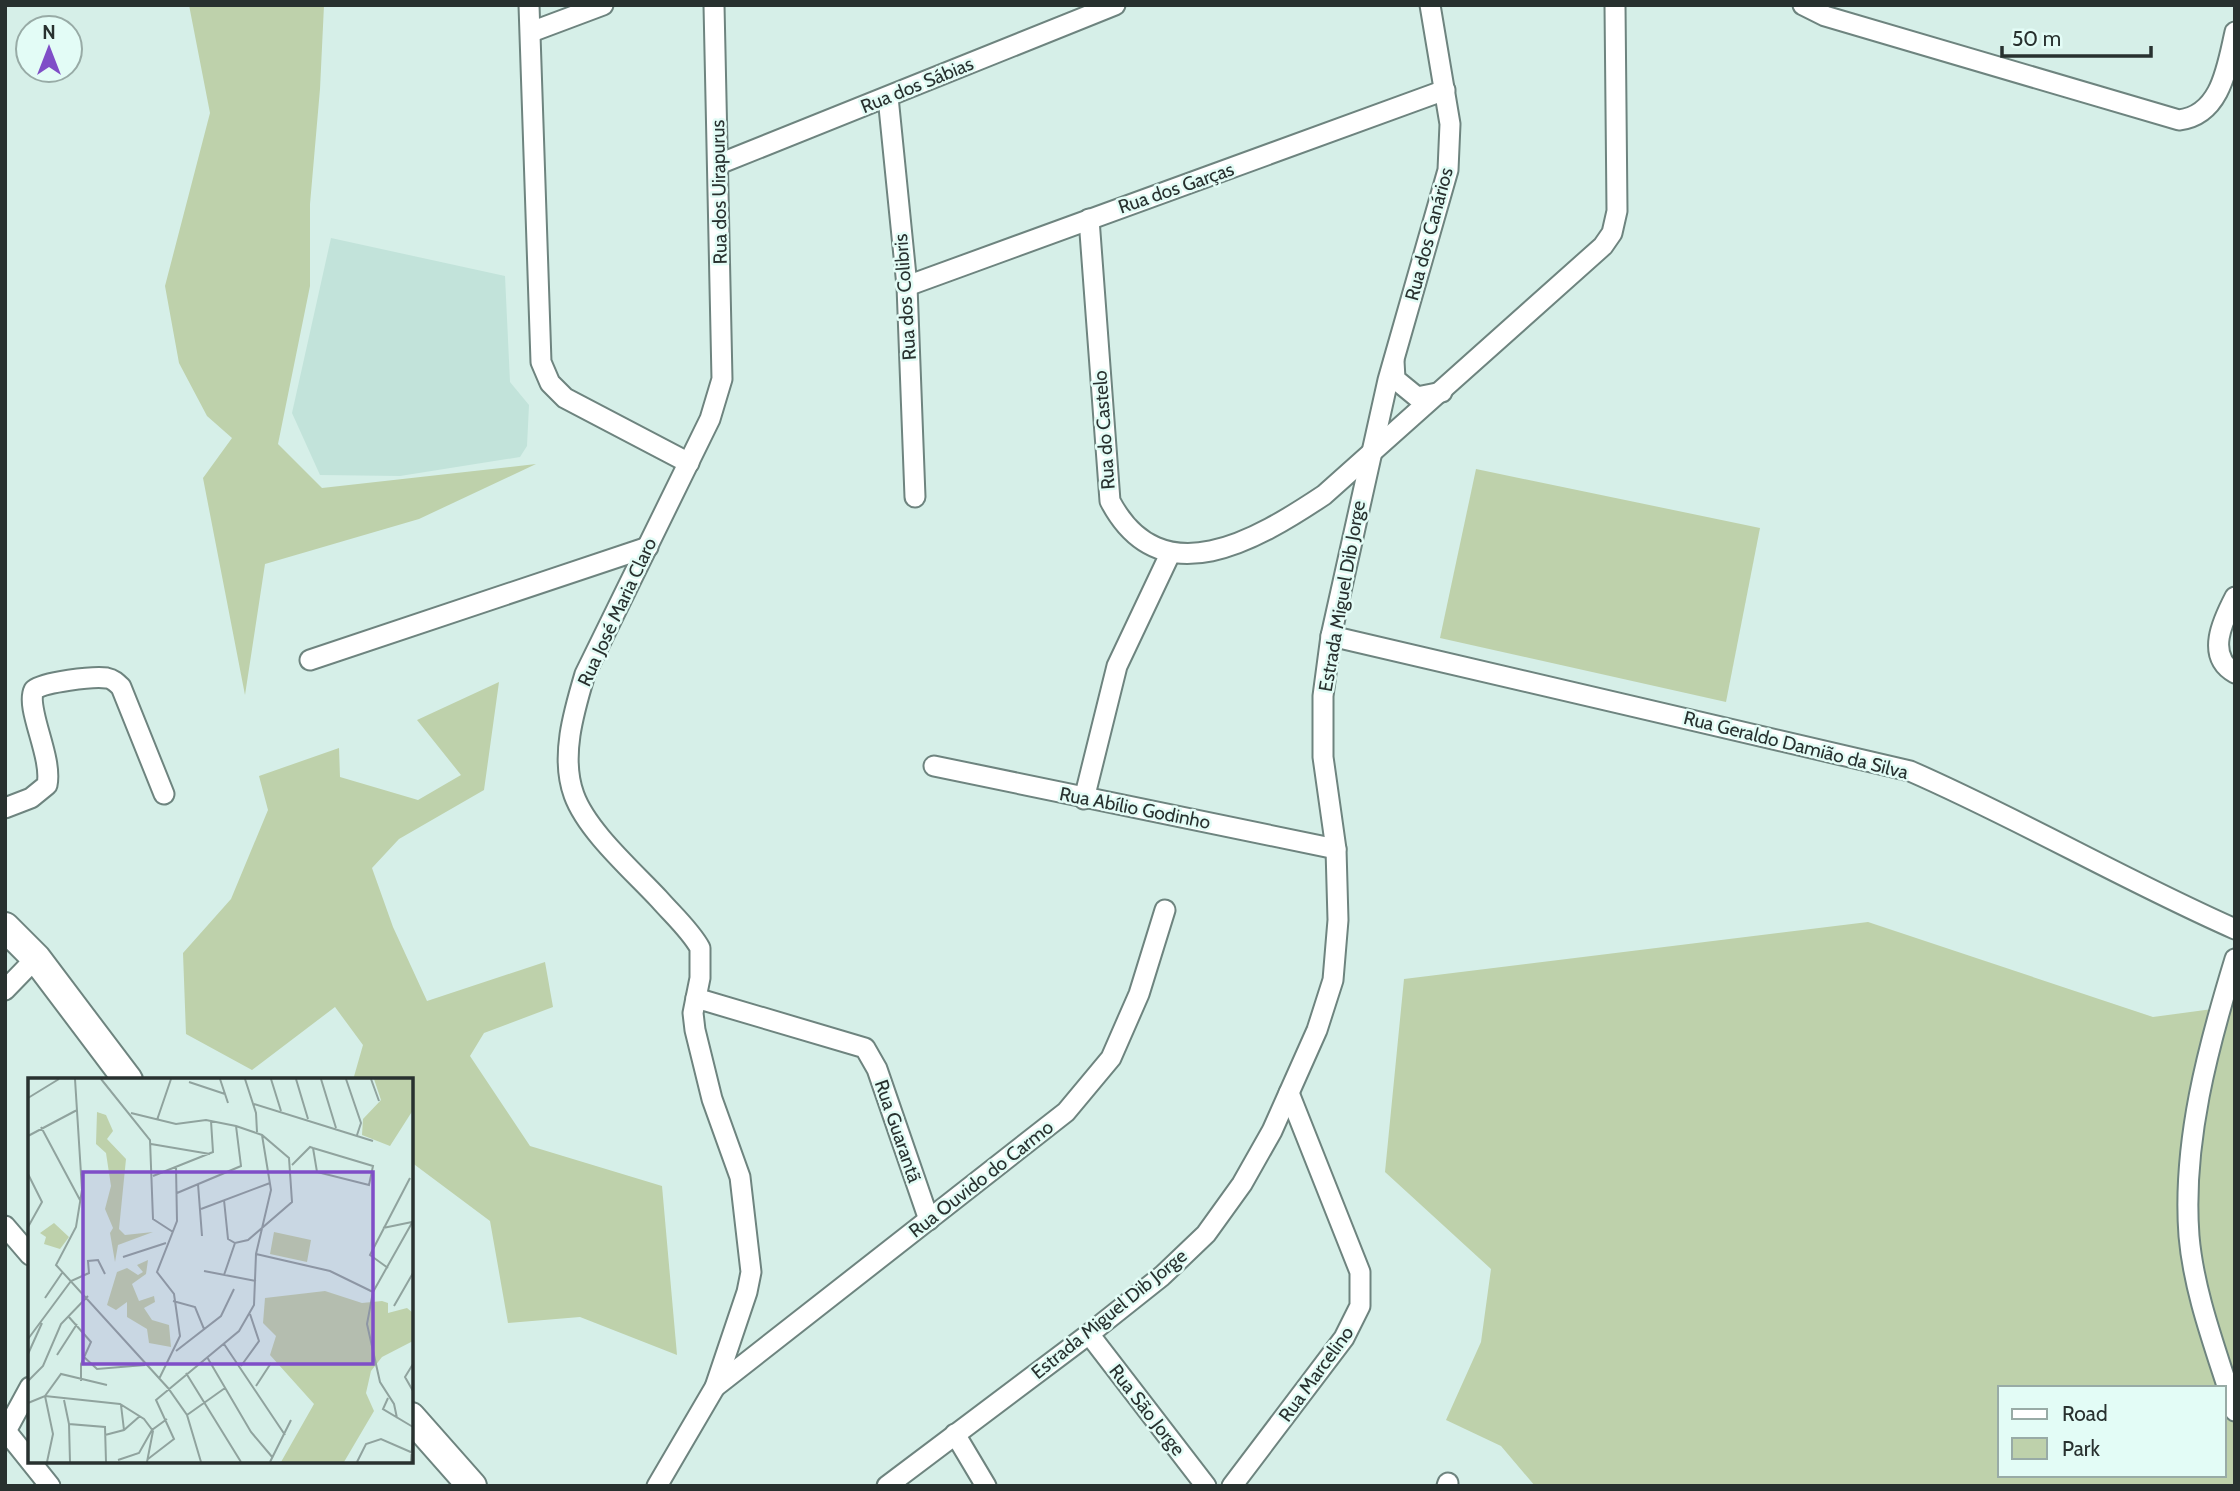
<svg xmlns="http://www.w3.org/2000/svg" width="2240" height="1491" font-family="Cabin,sans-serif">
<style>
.built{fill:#c2e3da}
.green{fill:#bed1ab;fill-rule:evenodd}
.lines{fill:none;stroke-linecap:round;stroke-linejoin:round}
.street-casing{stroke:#6e847f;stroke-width:23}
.secondary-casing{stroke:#6e847f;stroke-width:32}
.street{stroke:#fff;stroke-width:19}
.secondary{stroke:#fff;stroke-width:28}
.labels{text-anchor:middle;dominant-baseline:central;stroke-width:5;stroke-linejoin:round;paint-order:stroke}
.street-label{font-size:19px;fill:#28312f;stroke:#e3fcf6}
.inset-road{fill:none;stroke:#90a39e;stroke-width:2}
.view{fill:#7f4ec7;fill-opacity:0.15;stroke:#7f4ec7;stroke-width:3.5}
.inset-edge{fill:none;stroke:#28312f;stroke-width:3.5}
</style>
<rect width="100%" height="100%" fill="#d6efe8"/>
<!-- built -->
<path class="built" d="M331,238L505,276L510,382L529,405L527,446L520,457L400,476L320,475L292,413Z"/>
<!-- green -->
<g class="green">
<path d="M189,5H324L320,89L310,204V286L278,444L322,488L536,464L419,519L265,564L245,695L203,478L232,438L207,416L179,363L165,286L210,113Z"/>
<path d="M1476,469L1760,528L1726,702L1440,638Z"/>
<path d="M499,682L484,790L399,839L372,868L393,927L427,1001L545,962L553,1007L484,1033L470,1056L530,1146L662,1186L677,1355L580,1317L508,1323L490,1221L411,1162V1080H353L363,1045L335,1007L252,1070L186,1034L183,953L231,899L268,810L259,776L339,748L340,777L418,800L461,775L417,720Z"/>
<path d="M1868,922L2153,1017L2235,1006V1486H1535L1501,1446L1446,1420L1481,1342L1491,1269L1385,1172L1404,979ZM2000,1388H2224V1475H2000Z"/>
</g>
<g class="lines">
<defs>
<g id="street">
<path d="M529,5L541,362L550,383L565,398L689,463"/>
<path d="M1803,5L1825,16L2179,120C2221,115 2227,67 2235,32"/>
<path d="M531,32L603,5"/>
<path d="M888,97L907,286L915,497"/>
<path d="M719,164L1115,5"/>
<path d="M1089,219L1110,501C1161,598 1258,539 1324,495L1603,246L1612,233L1617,211L1615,5"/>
<path d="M907,286L1445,90"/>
<path d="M1394,361L1395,379L1417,397L1442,392"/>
<path d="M2235,597C2223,620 2205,656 2235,673"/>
<path d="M1331,636L1910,771C2020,819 2124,880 2235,929"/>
<path d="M310,660L648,547"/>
<path d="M934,766L1336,849"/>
<path d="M1084,799L1117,666L1170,554"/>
<path d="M5,808L31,798L47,785C53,757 25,708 34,690C44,682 93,676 107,678C113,679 117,683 121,687L164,794"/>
<path d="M2235,959C2208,1047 2182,1143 2189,1236C2194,1295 2218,1355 2235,1411"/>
<path d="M5,990L36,958"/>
<path d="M696,998L865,1048L877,1069L929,1220"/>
<path d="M5,1226L30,1255"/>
<path d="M1089,1334L1206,1486"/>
<path d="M715,1387L1066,1112L1111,1058L1139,994L1165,910"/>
<path d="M6,1431L50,1486"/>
<path d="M5,1433L30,1387"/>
<path d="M955,1434L986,1486"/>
<path d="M657,1486L715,1387L747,1292L751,1272L740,1177L712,1099L695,1030L693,1013L700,978V948C690,930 673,915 659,899C633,871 587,831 574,795C560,757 574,711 585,674L710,419L722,379L714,5"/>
<path d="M887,1486L1089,1334L1162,1276L1206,1234L1242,1184L1272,1131L1317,1030L1333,980L1338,920L1336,849L1323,757V696L1331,636L1388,380L1448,170L1450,124L1430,5"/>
<path d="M1232,1486L1344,1338L1360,1306V1272L1289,1093"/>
<path d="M1447,1486L1448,1483"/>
</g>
<g id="secondary">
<path d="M5,927L36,958L128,1080"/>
<path d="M411,1417L472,1486"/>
</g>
</defs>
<!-- street casing -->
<use href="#street" class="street-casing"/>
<!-- secondary casing -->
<use href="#secondary" class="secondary-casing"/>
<!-- street -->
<use href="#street" class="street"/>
<!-- secondary -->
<use href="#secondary" class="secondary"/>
</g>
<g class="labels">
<!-- street labels -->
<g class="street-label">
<text transform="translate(917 85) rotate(-22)">Rua dos Sábias</text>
<text transform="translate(1176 188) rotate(-19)">Rua dos Garças</text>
<text transform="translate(719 192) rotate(-91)">Rua dos Uirapurus</text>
<text transform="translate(1429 234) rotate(-75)">Rua dos Canários</text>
<text transform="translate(905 297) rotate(-94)">Rua dos Colibris</text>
<text transform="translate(1104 430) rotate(-94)">Rua do Castelo</text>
<text transform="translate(1342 596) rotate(-80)">Estrada Miguel Dib Jorge</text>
<text transform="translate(617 612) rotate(-65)">Rua José Maria Claro</text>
<text transform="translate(1796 745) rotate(14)">Rua Geraldo Damião da Silva</text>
<text transform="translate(1135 808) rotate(11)">Rua Abílio Godinho</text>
<text transform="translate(898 1131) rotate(71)">Rua Guarantã</text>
<text transform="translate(981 1179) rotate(-38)">Rua Ouvido do Carmo</text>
<text transform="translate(1109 1314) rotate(-39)">Estrada Miguel Dib Jorge</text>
<text transform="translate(1316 1374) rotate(-54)">Rua Marcelino</text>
<text transform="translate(1147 1410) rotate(52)">Rua São Jorge</text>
</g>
</g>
<!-- overview -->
<g transform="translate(28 1078)">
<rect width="385" height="385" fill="#d6efe8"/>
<path d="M346,1H385V32L362,68L334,57L335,41L353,22ZM69,34L78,37L85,53L79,61L98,81L91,151L97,157L125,154L90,167L87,184L82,155L85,150L77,131L83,108L78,75L68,66ZM26,145L41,159L32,171L16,166L18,159L12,155ZM246,154L283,162L279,184L242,176ZM120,182L118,196L104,206L111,223L126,218L127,224L116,230L124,242L141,247L143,269L121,265L119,251L99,239V224L88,232L79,227L89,194L99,190L110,197L115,194L109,187ZM297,213L334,225L354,223L360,225V235L379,230L385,235V263L354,279L343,293L338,315L346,333L316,384H253L286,326L242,277L248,258L235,245L237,220Z" fill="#bed1ab"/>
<path class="inset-road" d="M47,1L54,112L48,149L28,187L140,310L159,337L173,384M73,1L122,62L125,141L145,154M192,1L200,25M217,1L228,35L229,54M243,1L253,33M268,1L280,41M293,1L308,50M318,1L333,45L329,57M343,1L351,23M161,4L197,16M0,20L31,1M226,26L345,63M103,35L148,46L178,42L208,48L234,57L261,80L264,124L220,162L207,165L200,161L196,122M129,42L143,1M13,49L52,122M0,58L49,32M123,66L182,76M264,87L282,69L285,70L345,88L341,107L289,94L285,70M0,96L14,124L0,149M125,98L185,74L183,43M170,106L174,158M149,115L213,88L208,48M173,131L242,105M355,150L384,144M228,176L302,193L345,214M95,179L138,165M360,190L342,177L382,100M176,193L228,203M196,197L207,165M17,220L34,195M145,223L167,229L176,251M366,228L385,195M40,238L63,264L53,286V303M0,261L43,203L61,195L60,183L70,182L77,196M196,266L257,357M148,273L193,238L206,211M0,276L14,245M29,277L49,246M56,279L69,291L117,287M179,279L223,354L245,380M385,286L377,299L385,313M213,288L231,263L222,236M158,295L213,384M131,301L152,258L146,216L129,194L149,143L148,89M0,303L15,288L33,246L60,218M228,308L243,285M17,318L33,296L79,307M17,318L25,356L19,384M360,320L355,331L385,349M36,322L41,346L77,349L78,384M0,325L17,318L92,326L116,341L125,353L119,384M93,327L96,352M159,337L197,310M369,340L366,326L352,304L339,246L345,214L385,143M41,346L42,384M77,357L96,352L112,338M120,381L146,361L128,322L211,253L226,227L228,176L243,112L234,57M90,382L111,375L124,352L139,341M242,384L263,342M329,384L338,366L353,361L385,375M383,384L385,355"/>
<path class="view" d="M55,94H345V286H55Z"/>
<rect width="385" height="385" class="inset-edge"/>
</g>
<!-- border -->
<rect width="2240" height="1491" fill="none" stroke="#28312f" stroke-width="14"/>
<!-- legend -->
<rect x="1998" y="1386" width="228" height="91" fill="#e3fcf6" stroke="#98aba6" stroke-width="2"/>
<rect x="2012" y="1409" width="35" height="10" fill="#ffffff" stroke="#98aba6" stroke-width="2"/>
<text x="2062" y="1421" font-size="21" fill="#28312f">Road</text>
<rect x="2012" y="1438" width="35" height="21" fill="#bed1ab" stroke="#98aba6" stroke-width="2"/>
<text x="2062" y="1456" font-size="21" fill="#28312f">Park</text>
<!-- north arrow -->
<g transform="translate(49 49)"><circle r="33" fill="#e3fcf6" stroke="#98aba6" stroke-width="2"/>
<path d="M0-5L12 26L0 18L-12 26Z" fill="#7f4ec7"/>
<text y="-10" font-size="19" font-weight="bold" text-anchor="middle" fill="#28312f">N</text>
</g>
<!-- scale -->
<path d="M2002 46v10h149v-10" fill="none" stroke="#28312f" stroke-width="3.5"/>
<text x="2012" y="46" font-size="21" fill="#28312f" stroke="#e3fcf6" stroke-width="5" paint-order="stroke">50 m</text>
</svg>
